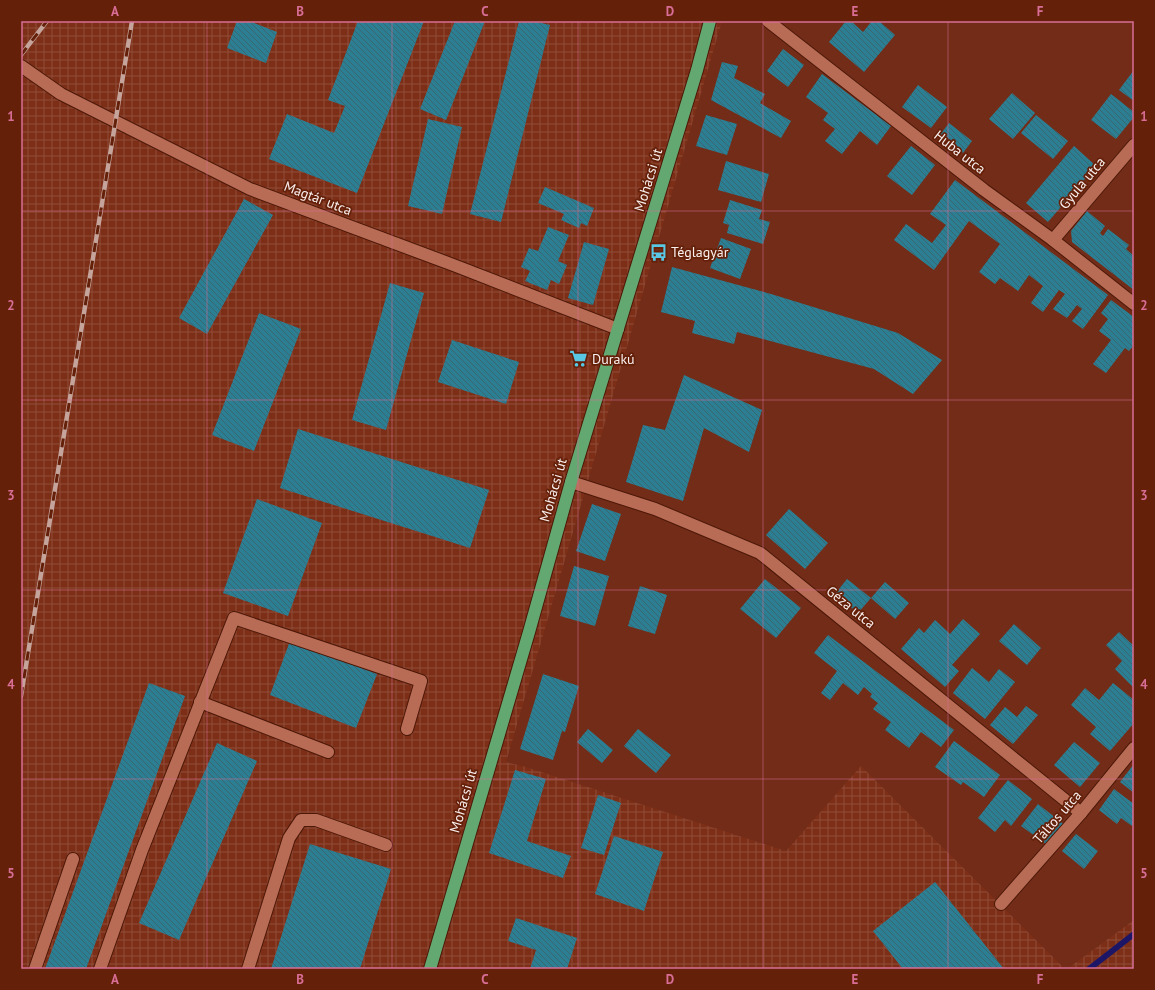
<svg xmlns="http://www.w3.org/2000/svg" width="1155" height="990" font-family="'PT Sans',sans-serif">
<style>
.industrial{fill:url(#industrial-grid)}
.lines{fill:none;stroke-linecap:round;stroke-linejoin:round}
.stream{stroke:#1d1667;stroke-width:6}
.building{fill:url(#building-back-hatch)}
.minor-casing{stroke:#4c1808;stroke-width:14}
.major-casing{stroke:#4c1808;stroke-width:14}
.minor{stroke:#b96c55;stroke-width:12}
.major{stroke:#63a871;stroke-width:12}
.rail-casing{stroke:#c5a49b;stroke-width:4.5}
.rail{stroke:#65200a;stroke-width:3;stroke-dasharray:9;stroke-linecap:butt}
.grid{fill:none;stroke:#d86e96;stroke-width:1;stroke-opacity:0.55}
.labels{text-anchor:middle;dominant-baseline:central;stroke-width:3.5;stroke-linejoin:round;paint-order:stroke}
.street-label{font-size:14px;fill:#faf0ee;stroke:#65200a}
.poi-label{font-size:14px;fill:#faf0ee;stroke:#65200a;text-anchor:start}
.neatline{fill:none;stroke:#d86e96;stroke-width:1.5}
.grid-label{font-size:13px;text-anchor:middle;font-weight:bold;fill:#d86e96}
</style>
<defs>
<pattern id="industrial-grid" width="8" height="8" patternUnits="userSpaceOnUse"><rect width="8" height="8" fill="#7d2e17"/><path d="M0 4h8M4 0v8" fill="none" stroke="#904d39"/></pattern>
<pattern id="building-back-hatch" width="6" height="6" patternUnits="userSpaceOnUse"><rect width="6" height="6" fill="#2c7f93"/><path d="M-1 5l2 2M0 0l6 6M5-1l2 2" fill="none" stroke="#3a6671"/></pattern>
</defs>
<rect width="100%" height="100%" fill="#722c17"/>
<!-- industrial -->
<g class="industrial">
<path d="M21,21H722L506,762L526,767L786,851L861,766L1065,969H21Z"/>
<path d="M1134,920V969H1067Z"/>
</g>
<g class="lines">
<!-- stream -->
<path class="stream" d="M1089,969L1134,934"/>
</g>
<!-- building -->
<g class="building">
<path d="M237,21H249L277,32L266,63L227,48Z"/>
<path d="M358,21H424L357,193L269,159L287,114L334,133L345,106L328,100Z"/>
<path d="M455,21H485L446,120L420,109Z"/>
<path d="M519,21H533L550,25L501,222L470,214Z"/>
<path d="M846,21H851L863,32L872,21H879L895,35L864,72L829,42Z"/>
<path d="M783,49L804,65L788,87L767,71Z"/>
<path d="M722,62L738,66L734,78L765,94L760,103L791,121L781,138L711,100Z"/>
<path d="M1134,70V101L1119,90Z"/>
<path d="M822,74L891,126L877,145L860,131L842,154L825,141L835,129L823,120L828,113L806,97Z"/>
<path d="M918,85L947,107L931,128L902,107Z"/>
<path d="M1012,93L1035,113L1013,139L989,119Z"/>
<path d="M1111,94L1134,112V117L1116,139L1091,120Z"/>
<path d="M706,115L737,124L727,155L696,146Z"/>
<path d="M1036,115L1068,141L1053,159L1021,133Z"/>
<path d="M428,119L462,127L442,214L408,206Z"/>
<path d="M949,123L972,141L963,153L940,135Z"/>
<path d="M911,146L935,165L912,195L887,176Z"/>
<path d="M1074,146L1096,166L1048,222L1026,203Z"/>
<path d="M726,161L769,174L761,202L718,190Z"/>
<path d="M955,180L1108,295L1083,329L1072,321L1082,309L1077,305L1067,318L1053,309L1065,294L1059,290L1043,312L1031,303L1043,286L1029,275L1018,291L1000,278L995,284L979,272L1000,244L969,221L934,270L894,240L906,224L932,243L946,225L930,214Z"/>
<path d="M545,187L594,208L587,226L581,223L579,228L561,220L564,214L538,203Z"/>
<path d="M244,199L273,215L207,334L179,318Z"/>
<path d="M730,200L762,210L759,219L770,222L763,244L727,233L729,225L723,223Z"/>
<path d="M1087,211L1105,226L1100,233L1103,236L1108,229L1129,245L1126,249L1134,256V290L1072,242L1071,231Z"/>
<path d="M548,227L569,235L558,261L567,265L559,284L551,280L547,290L525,281L530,271L521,267L529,248L538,251Z"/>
<path d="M721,238L751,249L740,279L710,268Z"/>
<path d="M584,242L609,249L593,305L568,298Z"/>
<path d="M672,267L771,294L898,333L942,360L913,394L874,369L737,332L734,344L692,333L695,321L661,312Z"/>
<path d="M390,283L424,293L386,430L352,420Z"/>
<path d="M1111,300L1134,317V345L1129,351L1125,348L1106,373L1093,364L1111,340L1099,331L1108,319L1101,313Z"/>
<path d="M259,313L301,329L254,451L212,435Z"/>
<path d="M452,340L519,362L506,404L438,382Z"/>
<path d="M684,375L762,410L749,452L704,428L683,501L626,482L643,425L665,430Z"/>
<path d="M298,429L489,490L470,548L280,488Z"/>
<path d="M257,499L322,523L288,616L223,593Z"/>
<path d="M592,504L621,514L605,561L576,551Z"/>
<path d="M789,509L828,543L805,569L766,535Z"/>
<path d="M574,566L609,576L595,626L560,616Z"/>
<path d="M765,579L801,608L776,638L740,609Z"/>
<path d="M847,579L871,598L858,613L835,594Z"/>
<path d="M885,582L909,603L895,619L871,598Z"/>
<path d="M640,586L667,595L655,634L628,626Z"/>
<path d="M963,619L980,634L952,665L959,671L945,687L901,649L919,628L924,633L935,620L950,634Z"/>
<path d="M1014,624L1041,648L1027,665L999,641Z"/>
<path d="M1119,632L1134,646V688L1115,669L1122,661L1106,645Z"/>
<path d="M828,635L954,730L941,747L921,732L909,748L885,730L891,722L873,709L878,703L870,697L872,694L864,687L858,695L843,683L830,700L821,693L837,671L814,653Z"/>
<path d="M290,641L377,674L356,728L270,695Z"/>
<path d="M972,668L989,682L999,669L1015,682L985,719L953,693Z"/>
<path d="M543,674L579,686L565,732L562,731L553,760L520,749Z"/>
<path d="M149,683L185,696L86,969H45Z"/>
<path d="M1113,683L1134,700V723L1110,751L1090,734L1096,727L1071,705L1085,688L1099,700Z"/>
<path d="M1026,706L1038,715L1013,744L990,725L1005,707L1017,717Z"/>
<path d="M588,729L613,750L602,763L577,742Z"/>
<path d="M638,729L671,755L656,773L624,746Z"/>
<path d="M954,741L1000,775L984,797L963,782L961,785L935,767Z"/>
<path d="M1074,742L1100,763L1080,787L1054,765Z"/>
<path d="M217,743L257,761L179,940L139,923Z"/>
<path d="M1134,764V793L1120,782Z"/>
<path d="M515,770L546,779L527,841L571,856L563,878L489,853Z"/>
<path d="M1008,780L1032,799L1011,826L1005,820L995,832L978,818Z"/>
<path d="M1114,789L1134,804V823L1132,826L1121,818L1117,824L1099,810Z"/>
<path d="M598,795L621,803L604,855L581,848Z"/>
<path d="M1038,804L1066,826L1050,847L1021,826Z"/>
<path d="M1076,834L1098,851L1084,869L1062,851Z"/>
<path d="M614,836L663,852L644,911L595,894Z"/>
<path d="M310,844L391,869L360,969H271Z"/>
<path d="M935,882L1004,969H903L873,931Z"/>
<path d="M516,918L577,938L567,969H530L536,950L508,941Z"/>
</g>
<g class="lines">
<defs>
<g id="minor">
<path d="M768,21L984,190L1053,240L1134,304"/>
<path d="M21,66L61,94L250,189L456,266L618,329"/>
<path d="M1053,240L1134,145"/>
<path d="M571,482L655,509L760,553L1081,813"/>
<path d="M200,702L328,752"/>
<path d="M1001,904L1081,813L1134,748"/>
<path d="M35,969L73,859"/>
<path d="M100,969L142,850L234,618L421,681L407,729"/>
<path d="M248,969L289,838L301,820H316L386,845"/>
</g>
<path id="major" d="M430,969L529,632L571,482L697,70L710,21"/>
</defs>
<!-- minor casing -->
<use href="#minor" class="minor-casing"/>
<!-- major casing -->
<use href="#major" class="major-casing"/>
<!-- minor -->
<use href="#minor" class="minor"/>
<!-- major -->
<use href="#major" class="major"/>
<defs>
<g id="rail">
<path d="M21,55L47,21"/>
<path d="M21,696L132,21"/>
</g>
</defs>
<!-- rail casing -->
<use href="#rail" class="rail-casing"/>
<!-- rail -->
<use href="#rail" class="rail"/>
</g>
<!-- grid -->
<path class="grid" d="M207,21V969M392,21V969M578,21V969M763,21V969M948,21V969M21,211H1134M21,400H1134M21,590H1134M21,779H1134"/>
<!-- icons -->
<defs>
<symbol id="bus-bare" viewBox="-9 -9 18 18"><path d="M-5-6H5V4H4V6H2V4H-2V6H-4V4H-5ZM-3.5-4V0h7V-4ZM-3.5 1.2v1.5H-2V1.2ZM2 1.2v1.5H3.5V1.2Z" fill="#59c8e4" stroke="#65200a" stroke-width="2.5" paint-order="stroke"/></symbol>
<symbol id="supermarket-bare" viewBox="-9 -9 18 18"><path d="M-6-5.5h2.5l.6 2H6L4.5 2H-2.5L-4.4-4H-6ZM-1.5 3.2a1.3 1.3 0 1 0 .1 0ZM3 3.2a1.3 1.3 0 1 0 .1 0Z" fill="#59c8e4" stroke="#65200a" stroke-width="2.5" paint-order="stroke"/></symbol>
</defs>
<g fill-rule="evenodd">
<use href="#bus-bare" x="646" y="240" width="25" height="25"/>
<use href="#supermarket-bare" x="566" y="346" width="25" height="25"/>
</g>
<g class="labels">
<!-- street labels -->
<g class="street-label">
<text transform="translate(960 152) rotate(38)">Huba utca</text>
<text transform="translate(648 180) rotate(-73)">Mohácsi út</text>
<text transform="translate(1082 183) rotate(-50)">Gyula utca</text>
<text transform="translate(318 198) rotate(21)">Magtár utca</text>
<text transform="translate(553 490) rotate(-74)">Mohácsi út</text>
<text transform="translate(851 607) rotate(39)">Géza utca</text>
<text transform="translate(463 801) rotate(-74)">Mohácsi út</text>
<text transform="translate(1057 817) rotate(-49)">Táltos utca</text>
</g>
<!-- poi labels -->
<g class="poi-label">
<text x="671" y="252">Téglagyár</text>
<text x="592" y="359">Durakú</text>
</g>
</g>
<!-- border -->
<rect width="1155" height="990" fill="none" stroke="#65200a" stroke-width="44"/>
<rect x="22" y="22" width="1111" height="946" class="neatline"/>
<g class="grid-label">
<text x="115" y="16">A</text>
<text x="300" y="16">B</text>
<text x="485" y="16">C</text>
<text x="670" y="16">D</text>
<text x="855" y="16">E</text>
<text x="1040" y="16">F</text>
<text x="11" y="121">1</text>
<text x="1144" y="121">1</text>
<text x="11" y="310">2</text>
<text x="1144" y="310">2</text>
<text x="11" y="500">3</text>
<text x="1144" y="500">3</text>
<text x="11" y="689">4</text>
<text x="1144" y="689">4</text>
<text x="11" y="878">5</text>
<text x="1144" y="878">5</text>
<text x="115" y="984">A</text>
<text x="300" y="984">B</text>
<text x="485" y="984">C</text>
<text x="670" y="984">D</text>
<text x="855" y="984">E</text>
<text x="1040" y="984">F</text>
</g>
</svg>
